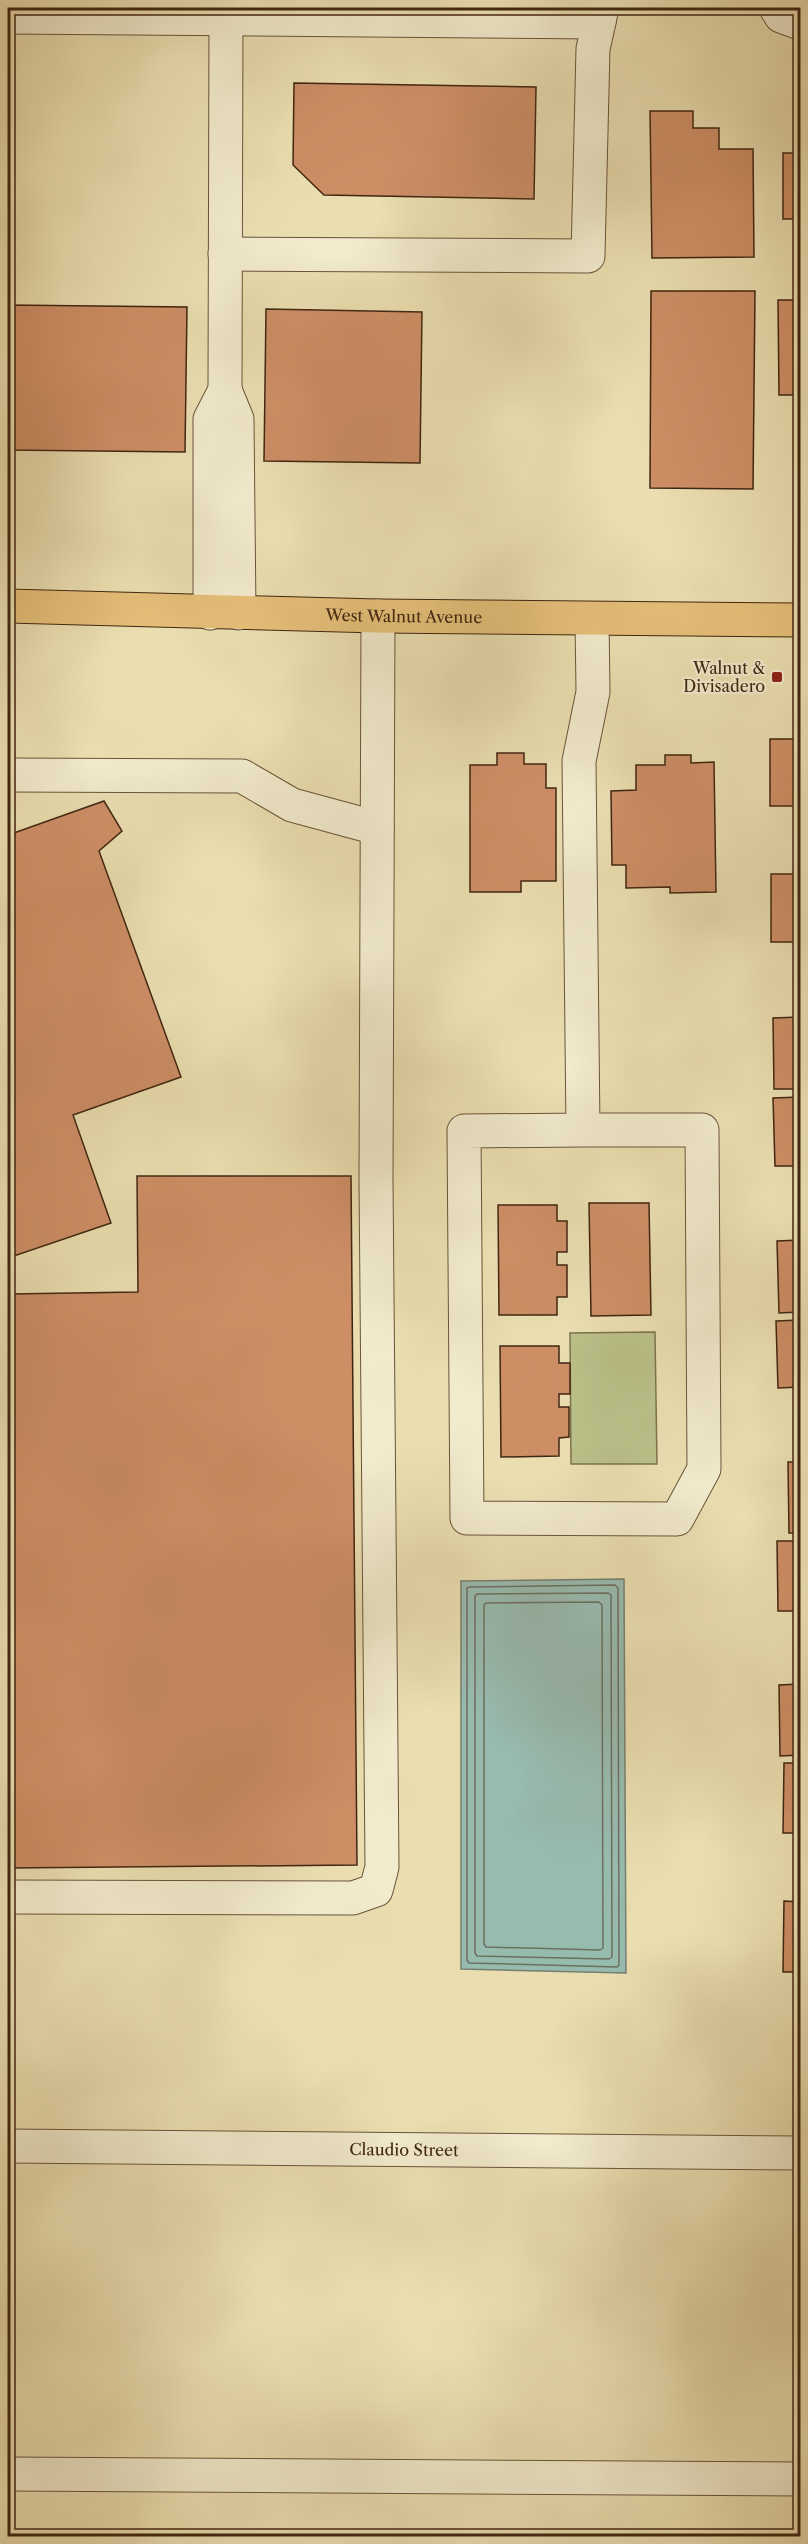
<svg xmlns="http://www.w3.org/2000/svg" width="808" height="2544" font-family="'Libre Caslon Text',serif">
<style>
.green{fill:#bac089;stroke:#7d734d;stroke-width:1.5}
.water{fill:#98bbb0;stroke:#757f70;stroke-width:1.5}
.lines{fill:none;stroke-linecap:round;stroke-linejoin:round}
.shore{stroke:#6c7060;stroke-width:1.5}
.building{fill:#cd8e66;stroke:#402611;stroke-width:1.5}
.minor-casing{stroke:#6a5439;stroke-width:35}
.major-casing{stroke:#402611;stroke-width:35}
.minor{stroke:#f1eacc;stroke-width:33}
.major{stroke:#e5bf78;stroke-width:33}
.poi-dot{fill:#8f2418;stroke:#f1eacc;stroke-width:2}
.labels{text-anchor:middle;dominant-baseline:central;stroke-width:4.5;stroke-linejoin:round;paint-order:stroke}
.street-label{font-size:16px;fill:#402611;stroke:#f1eacc}
.poi-label{font-size:16px;fill:#402611;stroke:#f1eacc;text-anchor:end}
</style>
<rect width="100%" height="100%" fill="#eadeb0"/>
<filter id="stains"><feTurbulence type="fractalNoise" baseFrequency=".00333" numOctaves="4"/><feColorMatrix values="0 0 0 0 .2 0 0 0 0 .09 0 0 0 0 .02 0 0 0 .5 -.17"/></filter>
<radialGradient id="worn" r=".72"><stop offset=".6" stop-color="#630" stop-opacity="0"/><stop offset="1" stop-color="#630" stop-opacity=".3"/></radialGradient>
<!-- green -->
<path class="green" d="M655,1332L657,1464H571L570,1333Z"/>
<!-- water -->
<path class="water" d="M624,1579L626,1973L461,1969V1581Z"/>
<g class="lines">
<!-- shore -->
<g class="shore">
<path d="M615,1585L618,1588L619,1965L617,1967L469,1963L467,1960V1588L470,1587Z"/>
<path d="M608,1593L611,1595L612,1957L609,1959L477,1956L475,1953V1596L477,1594Z"/>
<path d="M599,1602L602,1605L603,1948L600,1950L486,1947L484,1944V1605L486,1603Z"/>
</g>
</g>
<!-- building -->
<g class="building">
<path d="M294,83L536,87L534,199L324,195L293,165Z"/>
<path d="M650,111H693V128H719V149H753L754,257L652,258Z"/>
<rect x="783" y="153" width="17" height="66"/>
<path d="M651,291H755L753,489L650,488Z"/>
<path d="M778,300H800V395H779Z"/>
<path d="M8,305L187,307L185,452L8,450Z"/>
<path d="M266,309L422,312L420,463L264,461Z"/>
<rect x="770" y="739" width="30" height="67"/>
<path d="M497,753H524V764H546V788H556V881H521V892H470V765H497Z"/>
<path d="M665,755H691V763L714,762L716,892L670,893V887L626,888V865H612L611,791L636,790V765H665Z"/>
<path d="M104,801L122,831L99,851L181,1077L73,1115L111,1223L8,1258V835Z"/>
<rect x="771" y="874" width="29" height="68"/>
<path d="M800,1017V1089H774L773,1018Z"/>
<path d="M800,1097V1166H775L773,1098Z"/>
<path d="M137,1176H351L357,1865L8,1868V1294L138,1292Z"/>
<path d="M589,1203H649L651,1315L591,1316Z"/>
<path d="M498,1205H557V1221H567V1252H557V1265H567V1297H557V1315H499Z"/>
<path d="M800,1240V1312L779,1313L777,1241Z"/>
<path d="M800,1320V1387L778,1388L776,1321Z"/>
<path d="M500,1346H559V1363H570V1394H559V1407H569V1437L559,1438V1456L501,1457Z"/>
<path d="M788,1462H800V1533H789Z"/>
<path d="M777,1541H800V1611H778Z"/>
<path d="M800,1684V1755L780,1756L779,1685Z"/>
<path d="M784,1763H800V1833H783Z"/>
<path d="M784,1901L800,1902V1972H783Z"/>
</g>
<g class="lines">
<defs>
<g id="minor">
<path d="M776,8L781,16L800,23"/>
<path d="M8,17L599,22"/>
<path d="M225,254L588,256L593,49L602,8"/>
<path d="M225,390L226,19"/>
<path d="M210,613V419L225,390L237,419L239,613"/>
<path d="M8,775L242,776L292,805L377,828"/>
<path d="M583,1130L464,1131L467,1518L677,1519L704,1469L702,1130H583L579,761L593,692L592,619"/>
<path d="M8,1897L353,1898L376,1890L382,1867L376,1180L378,616"/>
<path id="s1" d="M8,2146L800,2153"/>
<path d="M8,2474L800,2479"/>
</g>
<g id="major">
<path id="s2" d="M8,606L378,616L800,620"/>
</g>
</defs>
<!-- minor casing -->
<use href="#minor" class="minor-casing"/>
<!-- major casing -->
<use href="#major" class="major-casing"/>
<!-- minor -->
<use href="#minor" class="minor"/>
<!-- major -->
<use href="#major" class="major"/>
</g>
<!-- markers -->
<rect class="poi-dot" x="771" y="671" width="12" height="12" rx="3"/>
<g class="labels">
<!-- street labels -->
<g class="street-label">
<text stroke="none"><textPath href="#s2" startOffset="396">West Walnut Avenue</textPath></text>
<text stroke="none"><textPath href="#s1" startOffset="396">Claudio Street</textPath></text>
</g>
<!-- poi labels -->
<g class="poi-label">
<text x="765" y="668">Walnut &amp;<tspan x="765" dy="18">Divisadero</tspan></text>
</g>
</g>
<!-- margin -->
<rect width="808" height="2544" fill="none" stroke="#eadeb0" stroke-width="30"/>
<rect x="9" y="9" width="790" height="2526" fill="none" stroke="#402611" stroke-width="3"/>
<rect x="15" y="15" width="778" height="2514" fill="none" stroke="#402611" stroke-width="1.5"/>
<rect width="100%" height="100%" filter="url(#stains)"/>
<rect width="100%" height="100%" fill="url(#worn)"/>
</svg>
